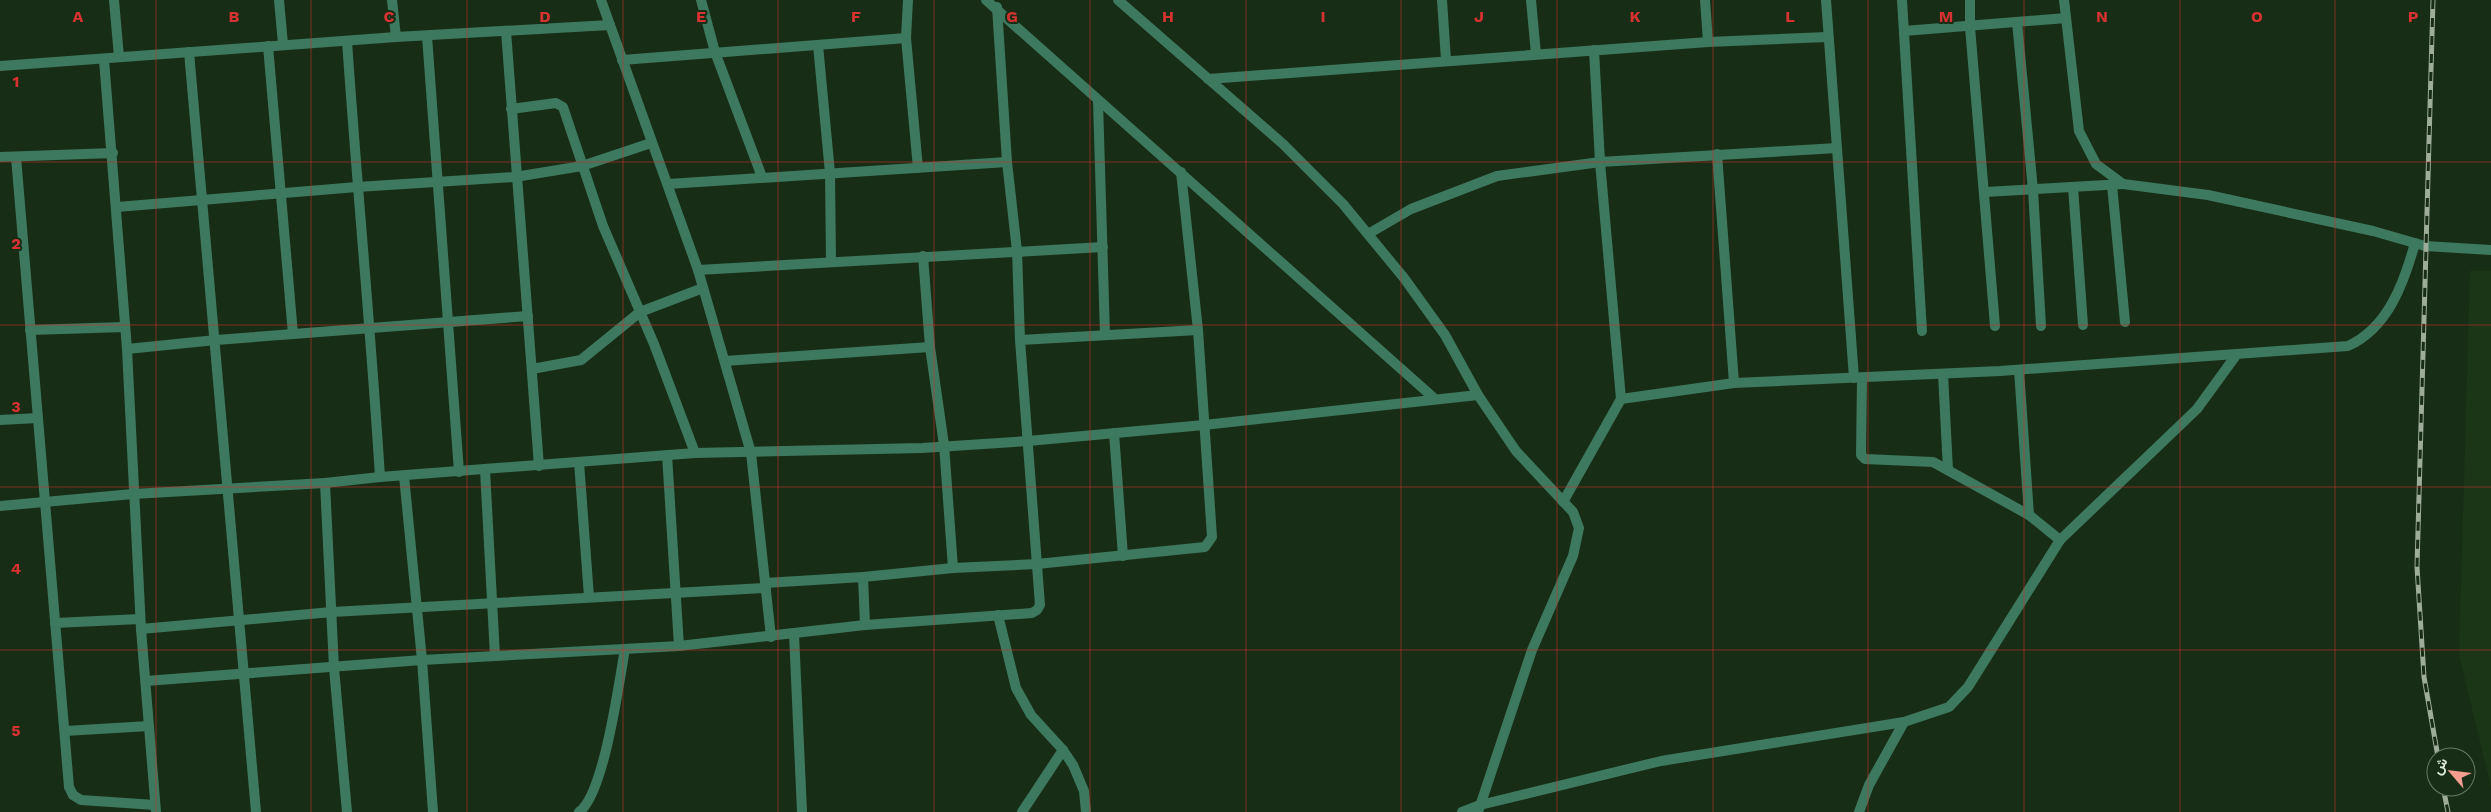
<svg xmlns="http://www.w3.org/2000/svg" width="2491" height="812" font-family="'Work Sans',Vazirmatn,sans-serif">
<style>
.built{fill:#1b3517}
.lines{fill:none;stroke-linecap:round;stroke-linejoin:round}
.minor{stroke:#3d795e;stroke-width:10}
.rail-casing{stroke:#9dad9a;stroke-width:5}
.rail{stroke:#182d15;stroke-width:3;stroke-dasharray:9;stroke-linecap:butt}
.grid{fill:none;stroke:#d63231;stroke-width:1;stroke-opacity:0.55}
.grid-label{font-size:16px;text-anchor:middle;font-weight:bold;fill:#d63231;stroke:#182d15;stroke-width:4;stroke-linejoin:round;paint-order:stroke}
</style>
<rect width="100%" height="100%" fill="#182d15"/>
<!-- built -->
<path class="built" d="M2470,271H2491V787L2459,655Z"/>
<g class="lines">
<!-- minor -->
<g class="minor">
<path d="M114,0L119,57"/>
<path d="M279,0L283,44"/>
<path d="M392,0L396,37"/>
<path d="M601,0L698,270L751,453L771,637"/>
<path d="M701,0L715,52L762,177"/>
<path d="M908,0L906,38L918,168"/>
<path d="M986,0L1435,399"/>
<path d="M1118,0L1283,144L1343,204L1404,278L1445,335L1478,395L1516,451L1573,512L1579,528L1573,556L1532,650L1478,812"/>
<path d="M1442,0L1446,60"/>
<path d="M1531,0L1536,54"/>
<path d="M1705,0L1708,42"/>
<path d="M1826,0L1854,378"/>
<path d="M1902,0L1922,331"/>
<path d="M1970,0V27L1995,326"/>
<path d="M2064,0L2079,131L2096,164L2123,184L2208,195L2373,231L2425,246L2491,250"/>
<path d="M2017,22L2033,190L2041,326"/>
<path d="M506,31L539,466"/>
<path d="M1904,31L2066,18"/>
<path d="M427,36L459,472"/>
<path d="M347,41C357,187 371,332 380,477"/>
<path d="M818,45L830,173L831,261"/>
<path d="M268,46L293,334"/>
<path d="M1594,50L1600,162L1621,399"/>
<path d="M189,52C213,305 232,559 256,812"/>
<path d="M104,60L127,349L141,629L156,812"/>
<path d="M622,60L906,38"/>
<path d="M0,66L396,37L610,25"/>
<path d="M1208,79L1708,42L1827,37"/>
<path d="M1098,101L1105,335"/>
<path d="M511,109L556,103L563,107L603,226L654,344L695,453"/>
<path d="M1717,154L1734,383"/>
<path d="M0,157L113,153"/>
<path d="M16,157L69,787L73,795L81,800L155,805"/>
<path d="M668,184L1007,162"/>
<path d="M2112,185L2125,322"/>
<path d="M2073,187L2083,325"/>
<path d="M1985,192L2123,184"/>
<path d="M117,207L357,187L515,177L582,166L651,143"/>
<path d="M1368,234L1411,209L1497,176L1600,162L1837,148"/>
<path d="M923,256L930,347L944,445L953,568"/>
<path d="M698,270L1103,247"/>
<path d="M30,330L125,327"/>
<path d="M1020,340L1198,330"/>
<path d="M127,349L216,340L528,316"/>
<path d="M725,361L930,347"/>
<path d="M532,369L581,360L640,312L703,288"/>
<path d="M2019,370L2029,515"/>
<path d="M1943,374L1948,470"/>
<path d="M1862,378L1861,455L1865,459L1933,462L2029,515L2060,540"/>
<path d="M0,420L38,418"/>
<path d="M1114,433L1123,556"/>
<path d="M667,455L679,646"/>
<path d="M579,462L589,597"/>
<path d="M485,470L495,656"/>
<path d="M404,476L422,660L433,812"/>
<path d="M325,483L334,668L347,812"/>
<path d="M1563,502L1621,399L1734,383L2000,371L2348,346C2388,328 2404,283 2415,243"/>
<path d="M0,506L133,494L325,483L380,477L695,453L922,448L1028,441L1204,425L1478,395"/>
<path d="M863,577L865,625"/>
<path d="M765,583L863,577L953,568L1037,564L1205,547L1212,537L1198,330L1181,172"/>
<path d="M998,615L1016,688L1031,715L1063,750L1073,765L1084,791L1086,812"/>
<path d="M55,623L140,619"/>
<path d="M141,629L332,612L766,588"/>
<path d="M794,634L802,812"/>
<path d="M146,681L422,660L679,646L865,625L1032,613L1037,610L1040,605L1020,340L1017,251L1007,162L997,7"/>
<path d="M65,731L149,726"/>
<path d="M579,812C604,795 619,682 625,649"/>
<path d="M1022,812L1063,750"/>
<path d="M1462,812L1480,805L1661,761L1904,722L1949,707L1968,687L2060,540L2197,409L2237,354"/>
<path d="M1859,812L1869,785L1904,722"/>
</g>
<defs>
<g id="rail">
<path d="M2433,0L2417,567L2424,677L2438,757"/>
<path d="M2443,787L2448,812"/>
</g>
</defs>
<!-- rail casing -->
<use href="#rail" class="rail-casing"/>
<!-- rail -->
<use href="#rail" class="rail"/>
</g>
<!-- grid -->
<path class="grid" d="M156,0V812M311,0V812M467,0V812M623,0V812M778,0V812M934,0V812M1090,0V812M1246,0V812M1401,0V812M1557,0V812M1713,0V812M1868,0V812M2024,0V812M2180,0V812M2335,0V812M0,162H2491M0,325H2491M0,487H2491M0,650H2491"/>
<g class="grid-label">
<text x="78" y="22">A</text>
<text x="234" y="22">B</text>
<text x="389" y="22">C</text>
<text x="545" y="22">D</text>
<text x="701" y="22">E</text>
<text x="856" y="22">F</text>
<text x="1012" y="22">G</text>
<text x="1168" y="22">H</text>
<text x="1323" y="22">I</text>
<text x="1479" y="22">J</text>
<text x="1635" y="22">K</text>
<text x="1790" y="22">L</text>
<text x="1946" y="22">M</text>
<text x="2102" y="22">N</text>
<text x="2257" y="22">O</text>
<text x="2413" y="22">P</text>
<text x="16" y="87">1</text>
<text x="16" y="249">2</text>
<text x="16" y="412">3</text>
<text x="16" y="574">4</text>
<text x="16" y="736">5</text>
</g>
<!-- north arrow -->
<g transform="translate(2451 772) rotate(298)"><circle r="24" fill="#182d15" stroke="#677964"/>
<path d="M0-4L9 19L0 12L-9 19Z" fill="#f59d8f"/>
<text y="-8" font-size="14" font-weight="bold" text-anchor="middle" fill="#ddeada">ش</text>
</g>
</svg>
